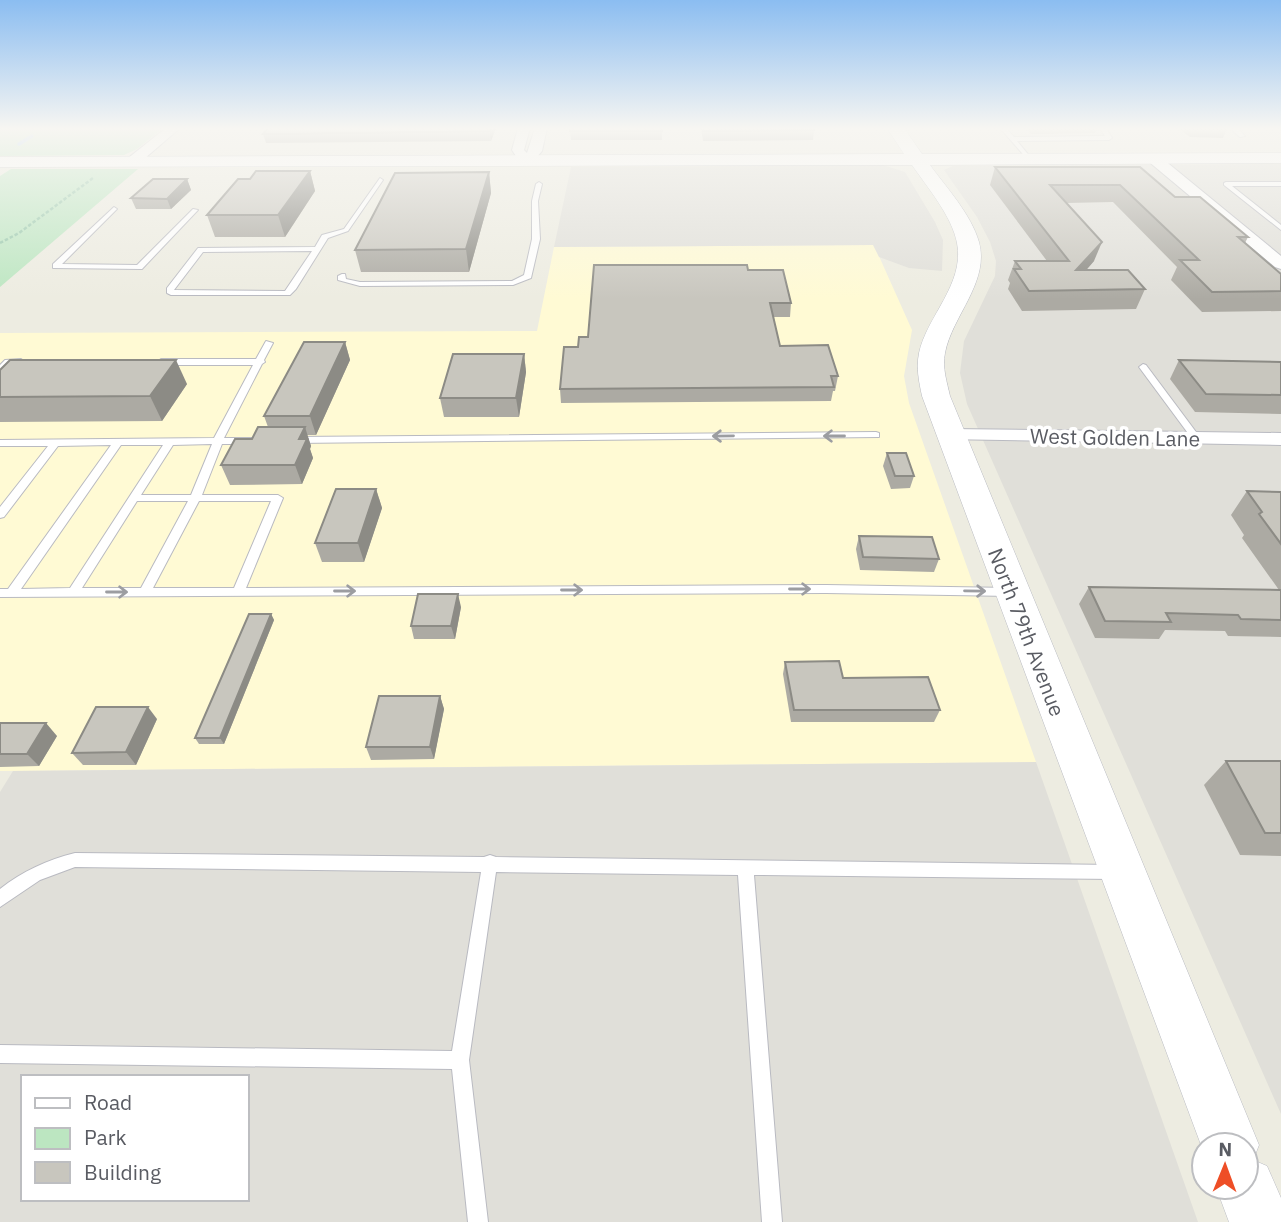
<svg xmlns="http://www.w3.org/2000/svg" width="1281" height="1222" font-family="'IBM Plex Sans',sans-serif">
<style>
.commercial{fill:#fffad4}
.industrial{fill:#e0dfd9;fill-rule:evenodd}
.green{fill:#bce6c1}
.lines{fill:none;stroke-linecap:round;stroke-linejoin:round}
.stream{stroke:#9fcaff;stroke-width:3.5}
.lane-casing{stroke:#b9bac1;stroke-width:2}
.street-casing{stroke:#b9bac1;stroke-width:2}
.secondary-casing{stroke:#babcc3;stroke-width:1}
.path{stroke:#95c7aa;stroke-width:2.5;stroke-dasharray:3.5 2;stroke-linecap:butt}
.lane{fill:#fff;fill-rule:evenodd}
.street{fill:#fff;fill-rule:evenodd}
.secondary{fill:#fff;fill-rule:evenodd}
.wall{fill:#acaaa3}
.shaded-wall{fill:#8c8b85}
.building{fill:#c8c6be;stroke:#8c8b85;stroke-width:2}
.oneway{stroke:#9c9da1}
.labels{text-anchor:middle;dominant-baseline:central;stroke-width:7;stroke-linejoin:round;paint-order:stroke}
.street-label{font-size:21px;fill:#5a5c63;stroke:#fff}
</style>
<rect width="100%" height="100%" fill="#edece1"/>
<!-- commercial -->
<path class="commercial" d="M874,245L912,330L904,376L909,403L1036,762L0,771V333L537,331L554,247Z"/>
<!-- industrial -->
<g class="industrial">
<path d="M1281,164V1114L967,404L960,373L964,341L995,276L996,261L990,242L977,217L944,170L953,166Z"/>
<path d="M883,165L905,172L935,222L943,240L942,271L909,268L879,257L873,245L554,247L571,167Z"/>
<path d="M1036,762L1198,1222H0V792L13,771ZM23,1077H247V1199H23Z"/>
</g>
<!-- green -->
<g class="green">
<path d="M0,128H163L137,149L124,155L0,156Z"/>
<path d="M11,169H138L0,287V176Z"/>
</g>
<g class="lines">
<!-- stream -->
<path class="stream" d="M19,144L32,136"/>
<defs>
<g id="lane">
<path d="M1000,128H1006L1014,137L1105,136L1100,128H1106L1112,138L1109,140L1017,141L1031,158L1028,160Z"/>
<path d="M1230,128H1237L1245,136L1240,137Z"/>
<path d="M380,178L383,180L348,231L328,238L296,289L290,295H171L167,293V288L198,248L315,247L322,235L344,229ZM312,251L285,291L174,290L203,252Z"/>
<path d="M539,182L542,184L538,201L540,239L531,278L513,285L360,286L338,280V276L342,274H345L346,279L360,282L512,281L524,275L532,239V201L536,184Z"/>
<path d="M1226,182H1281V186H1232L1281,225V230L1224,185V183Z"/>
<path d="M114,207L117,209L62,264L137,265L193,209L198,210L142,269L53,268V264Z"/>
<path d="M266,341L273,343L264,360L265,362L262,364L224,438H252L257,441L252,444H222L202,495H278L283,498L246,588L826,585L1011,588L1017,592L1011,596L826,593L0,597V589H8L111,445L58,446L4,517L0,518V507L48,446H0V440L214,438L253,365H161L157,362L161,359H256ZM212,444L191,495H141L173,445ZM121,445H163L70,588L21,589ZM137,501H188L141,588H82ZM199,501H271L234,588H153Z"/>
<path d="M21,359L25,362L24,364L10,365L0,373V365L5,360Z"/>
<path d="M1143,364L1146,365L1199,436V440H1193L1139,367Z"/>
<path d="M876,432L879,433V437L294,443L289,440L294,437Z"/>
<path d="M75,853L484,857L490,855L496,857L1115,865L1121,867L1123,872L1121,877L1115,879L754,875L782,1222H762L738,875L496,872L469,1060L488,1222H468L452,1069L0,1063V1045L452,1051L481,872L75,867L40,880L0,907V889C23,871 47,860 75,853Z"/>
</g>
<g id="street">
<path d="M166,128H180L137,165H127V159Z"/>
<path d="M518,128H530L524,150L527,153L535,128H547L542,151L531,164H521L512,150Z"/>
<path d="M1148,155H1158L1281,256V269L1275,267L1148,161Z"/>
<path d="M949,429L1281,433V445L942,439L938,435L942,431Z"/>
</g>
<path id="secondary" d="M887,128H904L922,154L1281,153V163L930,165C946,187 971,214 979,242C990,282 952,316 945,353C942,368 947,382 950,396L1259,1145L1253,1160L1267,1166L1281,1198V1222H1229L1216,1187H1246V1145H1204V1153L922,396C919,382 916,368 919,353C927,316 965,284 957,243C952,216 927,187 912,165L0,167V157L904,154Z"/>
</defs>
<!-- lane casing -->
<use href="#lane" class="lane-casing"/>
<!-- street casing -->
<use href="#street" class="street-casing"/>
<!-- secondary casing -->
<use href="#secondary" class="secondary-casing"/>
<!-- path -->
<path class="path" d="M0,243L19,233L93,178"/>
<!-- lane -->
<use href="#lane" class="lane"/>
<!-- street -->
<use href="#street" class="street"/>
<!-- secondary -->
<use href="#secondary" class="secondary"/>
</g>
<!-- wall -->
<g class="wall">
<path d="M496,128L491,141L266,143L263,134Z"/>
<path d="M662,128V140H571L570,131Z"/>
<path d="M701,128H814V130L813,140L703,141Z"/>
<path d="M1026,128H1097L1095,133L1031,134Z"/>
<path d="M1178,128H1227L1223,138L1190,137Z"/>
<path d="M995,167H1140L1175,197L1248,237L1245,243L1281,274V311L1202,312L1171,280L1177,267L1113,202L1066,203L1094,261L1086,270L1145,289L1136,309L1022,311L1008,289L1010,283L1008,280L1015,261H1047L990,185Z"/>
<path d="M310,171L315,191L285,237H215L207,215L250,179Z"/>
<path d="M489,172L491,193L469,272H361L355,250Z"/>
<path d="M187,179L191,190L171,209H136L131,198Z"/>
<path d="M748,270L791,303L790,317H773L780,346L838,376L835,391H833L831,401L561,403L560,389L578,347L588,337Z"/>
<path d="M345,342L350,360L316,435H307L311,446L310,449L313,458L302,484L230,485L221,465L252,439L268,427L264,416Z"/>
<path d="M524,354L526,372L519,417H444L440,398Z"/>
<path d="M1179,360L1281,362V414L1195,412L1170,379Z"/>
<path d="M0,370L187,384L162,421L0,422Z"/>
<path d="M887,453L914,476L910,488L891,489L883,466Z"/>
<path d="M376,489L382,508L364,562H322L315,543Z"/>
<path d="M1247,491L1281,492V637L1228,636L1225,631L1165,630L1159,639L1095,638L1079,604L1089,587L1279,590L1242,538L1244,535L1231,515Z"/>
<path d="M859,536L939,559L934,572L860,570L856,549Z"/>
<path d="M461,607L455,639H414L411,626Z"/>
<path d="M271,614L274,620L224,744H199L195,738Z"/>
<path d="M785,662L843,678L940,710L934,722H791L783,674Z"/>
<path d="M440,696L444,709L434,759L371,760L366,747Z"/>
<path d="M157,719L136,765H83L72,753Z"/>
<path d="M0,723L57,736L39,766L0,767Z"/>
<path d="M1226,761H1281V856L1240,855L1204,785Z"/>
</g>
<!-- shaded-wall -->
<g class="shaded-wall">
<path d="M491,128H496L491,141L490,131Z"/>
<path d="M310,171L315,191L285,237L278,215Z"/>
<path d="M489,172L491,193L469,272L466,249Z"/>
<path d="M187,179L191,190L171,209L167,199Z"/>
<path d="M1102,242L1094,261L1069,290L1076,270Z"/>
<path d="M345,342L350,360L316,435L310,416Z"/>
<path d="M524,354L526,372L519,417L516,398Z"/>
<path d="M176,360L187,384L162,421L150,396Z"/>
<path d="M305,427L311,446L310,449L313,458L302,484L295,465L299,439Z"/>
<path d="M376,489L382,508L364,562L358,543Z"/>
<path d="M458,594L461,607L455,639L451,626Z"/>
<path d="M271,614L274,620L224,744L220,738Z"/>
<path d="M440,696L444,709L434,759L430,747Z"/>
<path d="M148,707L157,719L136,765L126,752Z"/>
<path d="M46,723L57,736L39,766L27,754Z"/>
</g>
<!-- building -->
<g class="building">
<path d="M268,128H491L490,131L263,134Z"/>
<path d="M571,128H662V131H570Z"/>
<path d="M703,128H814V130L703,131Z"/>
<path d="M995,167H1140L1175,197H1200L1248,237H1238L1281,274V291L1212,292L1180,260H1199L1120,185H1050L1102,242L1076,270H1128L1145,289L1029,291L1014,269H1021L1015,261H1069Z"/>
<path d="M256,171H310L278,215H207L238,179H250Z"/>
<path d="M489,172L466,249L355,250L395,173Z"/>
<path d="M153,179H187L167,199L131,198Z"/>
<path d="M594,265H747L748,270H783L791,303H770L780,346L828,345L838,376H831L834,387L560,389L564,347H578L579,337H588Z"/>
<path d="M304,342H345L310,416H264Z"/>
<path d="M453,354H524L516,398H440Z"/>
<path d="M10,360H176L150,396L0,397V370Z"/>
<path d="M1179,360L1281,362V395L1206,394Z"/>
<path d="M258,427H305L299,439H307L295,465H221L235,439H252Z"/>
<path d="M887,453H906L914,476H895Z"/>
<path d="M336,489H376L358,543H315Z"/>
<path d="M1247,491L1281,492V544L1259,514L1262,512Z"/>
<path d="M859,536L932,537L939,559L863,557Z"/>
<path d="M1089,587L1281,590V620L1241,619L1238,615L1166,613L1171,622L1105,621Z"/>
<path d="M418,594H458L451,626H411Z"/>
<path d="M249,614H271L220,738H195Z"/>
<path d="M839,661L843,678L928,677L940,710H794L785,662Z"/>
<path d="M379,696H440L430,747H366Z"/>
<path d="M96,707H148L126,752L72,753Z"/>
<path d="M0,723H46L27,754H0Z"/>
<path d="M1226,761H1281V833H1265Z"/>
</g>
<!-- one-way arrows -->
<defs><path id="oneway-shaft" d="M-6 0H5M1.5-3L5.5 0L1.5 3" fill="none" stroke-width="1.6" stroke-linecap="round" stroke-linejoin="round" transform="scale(1.75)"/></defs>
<g class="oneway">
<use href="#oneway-shaft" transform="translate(723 436) rotate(179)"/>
<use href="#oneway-shaft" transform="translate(834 436) rotate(180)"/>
<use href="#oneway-shaft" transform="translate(800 589)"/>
<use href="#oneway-shaft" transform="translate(572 590)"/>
<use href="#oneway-shaft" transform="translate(345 591)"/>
<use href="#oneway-shaft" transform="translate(975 591) rotate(1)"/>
<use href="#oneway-shaft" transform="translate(117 592)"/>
</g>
<!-- sky -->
<linearGradient id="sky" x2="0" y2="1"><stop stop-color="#8bbdf1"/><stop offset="0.43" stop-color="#f7f6f2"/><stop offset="1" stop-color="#f7f6f2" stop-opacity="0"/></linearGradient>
<rect width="1281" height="299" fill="url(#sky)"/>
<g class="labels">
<!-- street labels -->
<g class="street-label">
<text transform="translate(1115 437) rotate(1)">West Golden Lane</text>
<text transform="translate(1027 632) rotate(69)">North 79th Avenue</text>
</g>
</g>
<!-- legend -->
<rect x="21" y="1075" width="228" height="126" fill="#ffffff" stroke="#bdbec1" stroke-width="2"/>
<rect x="35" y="1098" width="35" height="10" fill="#ffffff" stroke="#bdbec1" stroke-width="2"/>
<text x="84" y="1110" font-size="21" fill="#5a5c63">Road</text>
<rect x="35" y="1128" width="35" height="21" fill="#bce6c1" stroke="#bdbec1" stroke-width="2"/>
<text x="84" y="1145" font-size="21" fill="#5a5c63">Park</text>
<rect x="35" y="1162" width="35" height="21" fill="#c8c6be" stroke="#bdbec1" stroke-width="2"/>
<text x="84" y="1180" font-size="21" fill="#5a5c63">Building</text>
<!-- north arrow -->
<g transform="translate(1225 1166) rotate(1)"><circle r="33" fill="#ffffff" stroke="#bdbec1" stroke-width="2"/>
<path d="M0-5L12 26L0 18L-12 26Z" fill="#ee4e26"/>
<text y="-10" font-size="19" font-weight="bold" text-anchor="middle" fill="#5a5c63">N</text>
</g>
</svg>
